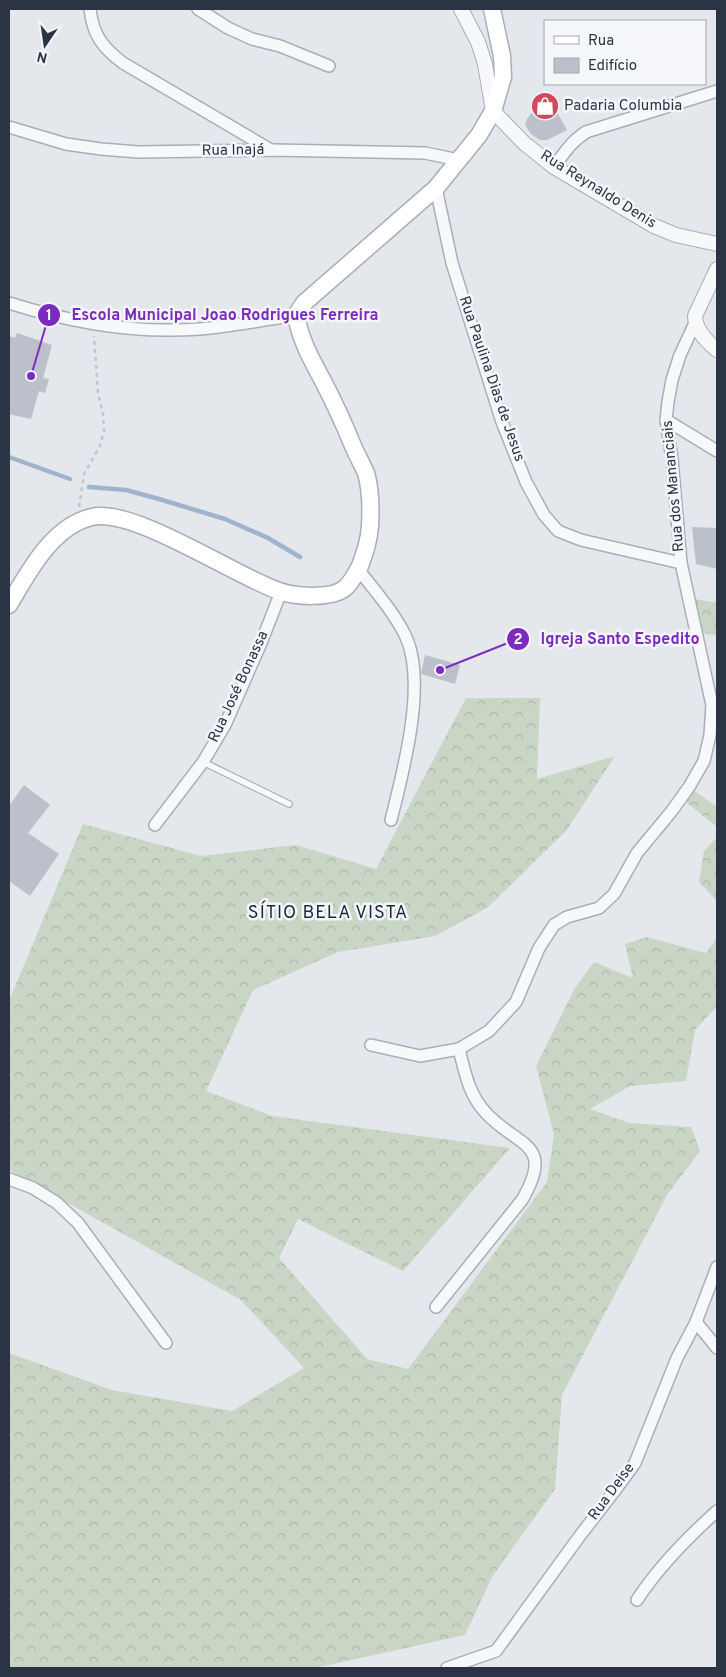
<svg xmlns="http://www.w3.org/2000/svg" width="726" height="1677" font-family="Overpass,sans-serif">
<style>
.forest{fill:url(#forest-crowns)}
.lines{fill:none;stroke-linecap:round;stroke-linejoin:round}
.stream{stroke:#9fb4cc;stroke-width:4.5}
.building{fill:#bbc0ca}
.service-casing{stroke:#a9aeb7;stroke-width:8}
.minor-casing{stroke:#a9aeb7;stroke-width:14}
.tertiary-casing{stroke:#a9aeb7;stroke-width:16}
.secondary-casing{stroke:#a9aeb7;stroke-width:19}
.path{stroke:#c2c5cb;stroke-width:2.5;stroke-dasharray:4 4;stroke-linecap:butt}
.service{stroke:#f7f8fa;stroke-width:5.5}
.minor{stroke:#f7f8fa;stroke-width:11}
.tertiary{stroke:#f7f8fa;stroke-width:14}
.secondary{stroke:#fff;stroke-width:16}
.labels{text-anchor:middle;dominant-baseline:central;stroke-width:5;stroke-linejoin:round;paint-order:stroke}
.poi-label{font-size:15px;fill:#2b3445;stroke:#f4f6f9;text-anchor:start}
.street-label{font-size:15px;fill:#2b3445;stroke:#f4f6f9}
.quarter-label{font-size:18px;letter-spacing:1px;fill:#1d2536;stroke:#f4f6f9}
.leader{fill:none;stroke:#7b2cbf;stroke-width:2}
.callout-dot{fill:#7b2cbf;stroke:#f4f6f9;stroke-width:2}
.mark-label{font-size:15px;text-anchor:middle;font-weight:bold;fill:#fff}
.callout-label{font-size:16px;text-anchor:middle;font-weight:bold;fill:#7b2cbf;stroke:#f4f6f9;stroke-width:5;stroke-linejoin:round;paint-order:stroke}
</style>
<defs>
<pattern id="forest-crowns" width="20" height="18" patternUnits="userSpaceOnUse" patternTransform="scale(1.25)"><rect width="20" height="18" fill="#c9d6c5"/><path d="M2 6a3 3 0 1 1 6 0M12 15a3 3 0 1 1 6 0" fill="none" stroke="#adb8ab"/></pattern>
</defs>
<rect width="100%" height="100%" fill="#e4e7ec"/>
<!-- forest -->
<g class="forest">
<path d="M695,599L717,603V636L699,632Z"/>
<path d="M466,698H540L537,779L615,756L566,831L487,908L435,936L338,952L253,990L206,1091L272,1116L510,1148L403,1271L298,1219L279,1258L367,1359L408,1369L547,1182L554,1134L536,1066L575,988L594,962L633,978L625,944L647,937L706,953L717,938V1006L695,1030L686,1081L630,1086L590,1109L629,1123L691,1127L700,1151L667,1195L562,1395L555,1489L492,1577L465,1635L315,1668H9V1353L112,1390L232,1411L304,1368L241,1300L9,1170V1001L83,824L201,856L296,845L376,869Z"/>
<path d="M693,790L717,807V827L686,802Z"/>
<path d="M717,837V901L699,882L704,851Z"/>
</g>
<g class="lines">
<!-- stream -->
<g class="stream">
<path d="M9,457L70,479"/>
<path d="M89,487L126,490L159,499L225,519L268,538L300,557"/>
</g>
</g>
<!-- building -->
<g class="building">
<path d="M546,92L567,130L547,140H540L531,134L525,125L527,119Z"/>
<path d="M17,333L52,345L43,378L49,379L45,393L39,391L31,419L9,414V336L15,338Z"/>
<path d="M692,527L717,528V569L696,564Z"/>
<path d="M425,655L460,665L455,684L421,674Z"/>
<path d="M24,785L50,805L28,833L59,854L30,896L9,881V806Z"/>
</g>
<g class="lines">
<defs>
<path id="service" d="M203,762L289,804"/>
<g id="minor">
<path d="M90,9C93,35 102,47 123,63L271,150"/>
<path d="M198,9L228,28L252,39L280,46L329,66"/>
<path d="M9,127L66,144L101,149L138,152L272,150L425,153L459,160"/>
<path d="M554,167C564,153 572,141 586,132L717,91"/>
<path d="M436,188L452,263L502,422L526,482L544,515L558,531L581,540L681,563"/>
<path d="M9,303C63,320 118,331 174,330C215,330 256,321 296,315"/>
<path d="M666,420L717,451"/>
<path d="M358,569C375,591 394,612 406,637C427,684 403,772 391,820"/>
<path d="M155,825L203,762L225,725L261,643L281,592"/>
<path d="M371,1045L420,1056L459,1049L489,1031L516,1002L539,948L554,925L567,917L599,908L614,894L637,853L671,812L689,787L704,761L710,735L712,705L681,563L672,459L666,420L668,402L672,380L680,355L695,323"/>
<path d="M9,1179L33,1188L57,1203L78,1223L166,1343"/>
<path d="M436,1307L522,1200C556,1142 517,1147 486,1113C469,1095 465,1073 459,1049"/>
<path d="M696,1322L717,1348"/>
<path d="M637,1600C659,1566 687,1538 717,1511"/>
<path d="M447,1668L496,1651L579,1537L616,1489L635,1463L677,1358L696,1322L717,1267"/>
</g>
<g id="tertiary">
<path d="M461,9L478,42L485,64L493,111L524,143L554,167L654,226L676,235L717,244"/>
<path d="M717,269L695,316C695,329 707,342 717,350"/>
</g>
<path id="secondary" d="M9,605C28,573 52,526 92,517C133,507 235,576 279,591C295,597 332,599 345,588C352,582 356,573 360,566C365,552 369,541 370,526C371,508 371,490 366,473C362,464 357,455 353,446C344,424 334,402 323,381C311,359 300,339 296,315L304,303L436,188L479,135L493,111L503,77L502,56L492,9"/>
</defs>
<!-- service casing -->
<use href="#service" class="service-casing"/>
<!-- minor casing -->
<use href="#minor" class="minor-casing"/>
<!-- tertiary casing -->
<use href="#tertiary" class="tertiary-casing"/>
<!-- secondary casing -->
<use href="#secondary" class="secondary-casing"/>
<!-- path -->
<path class="path" d="M79,507L84,474L99,448L104,432L103,413L98,393L94,336"/>
<!-- service -->
<use href="#service" class="service"/>
<!-- minor -->
<use href="#minor" class="minor"/>
<!-- tertiary -->
<use href="#tertiary" class="tertiary"/>
<!-- secondary -->
<use href="#secondary" class="secondary"/>
</g>
<!-- icons -->
<defs>
<symbol id="shop-disc" viewBox="-11 -11 22 22"><circle r="9.5" fill="#d1495b" stroke="#f4f6f9"/><path d="M-5-2.5h2.3a2.7 3.5 0 0 1 5.4 0H5L5.5 6h-11ZM-1.5-2.5h3a1.5 2.3 0 0 0-3 0Z" fill="#fff"/></symbol>
</defs>
<g fill-rule="evenodd">
<use href="#shop-disc" x="529" y="90" width="32" height="32"/>
</g>
<g class="labels">
<!-- poi labels -->
<g class="poi-label">
<text x="564" y="106">Padaria Columbia</text>
</g>
<!-- street labels -->
<g class="street-label">
<text transform="translate(233 151) rotate(-1)">Rua Inajá</text>
<text transform="translate(598 190) rotate(32)">Rua Reynaldo Denis</text>
<text transform="translate(491 379) rotate(71)">Rua Paulina Dias de Jesus</text>
<text transform="translate(674 486) rotate(-95)">Rua dos Mananciais</text>
<text transform="translate(239 687) rotate(-65)">Rua José Bonassa</text>
<text transform="translate(612 1492) rotate(-54)">Rua Deise</text>
</g>
<!-- quarter labels -->
<g class="quarter-label">
<text x="328" y="913">SÍTIO BELA VISTA</text>
</g>
</g>
<!-- callouts -->
<path class="leader" d="M31 376L49 315M440 670L518 639"/>
<g class="callout-dot">
<circle cx="31" cy="376" r="5"/>
<circle cx="440" cy="670" r="5"/>
<circle cx="49" cy="315" r="12"/>
<circle cx="518" cy="639" r="12"/>
</g>
<g class="mark-label">
<text x="49" y="320">1</text>
<text x="518" y="644">2</text>
</g>
<g class="callout-label">
<text x="225" y="320">Escola Municipal Joao Rodrigues Ferreira</text>
<text x="620" y="644">Igreja Santo Espedito</text>
</g>
<!-- border -->
<rect width="726" height="1677" fill="none" stroke="#2b3445" stroke-width="20"/>
<!-- legend -->
<rect x="544" y="20" width="162" height="65" fill="#f4f6f9" stroke="#a4a8b1"/>
<rect x="554" y="36" width="25" height="8" fill="#ffffff" stroke="#a4a8b1"/>
<text x="588" y="45" font-size="15" fill="#2b3445">Rua</text>
<rect x="554" y="58" width="25" height="15" fill="#bbc0ca" stroke="#a4a8b1"/>
<text x="588" y="70" font-size="15" fill="#2b3445">Edifício</text>
<!-- north arrow -->
<g transform="translate(45 45) rotate(193)" stroke="#f4f6f9" stroke-width="4" paint-order="stroke">
<path d="M0-4L9 19L0 12L-9 19Z" fill="#2b3445"/>
<text y="-8" font-size="14" font-weight="bold" text-anchor="middle" fill="#2b3445">N</text>
</g>
</svg>
